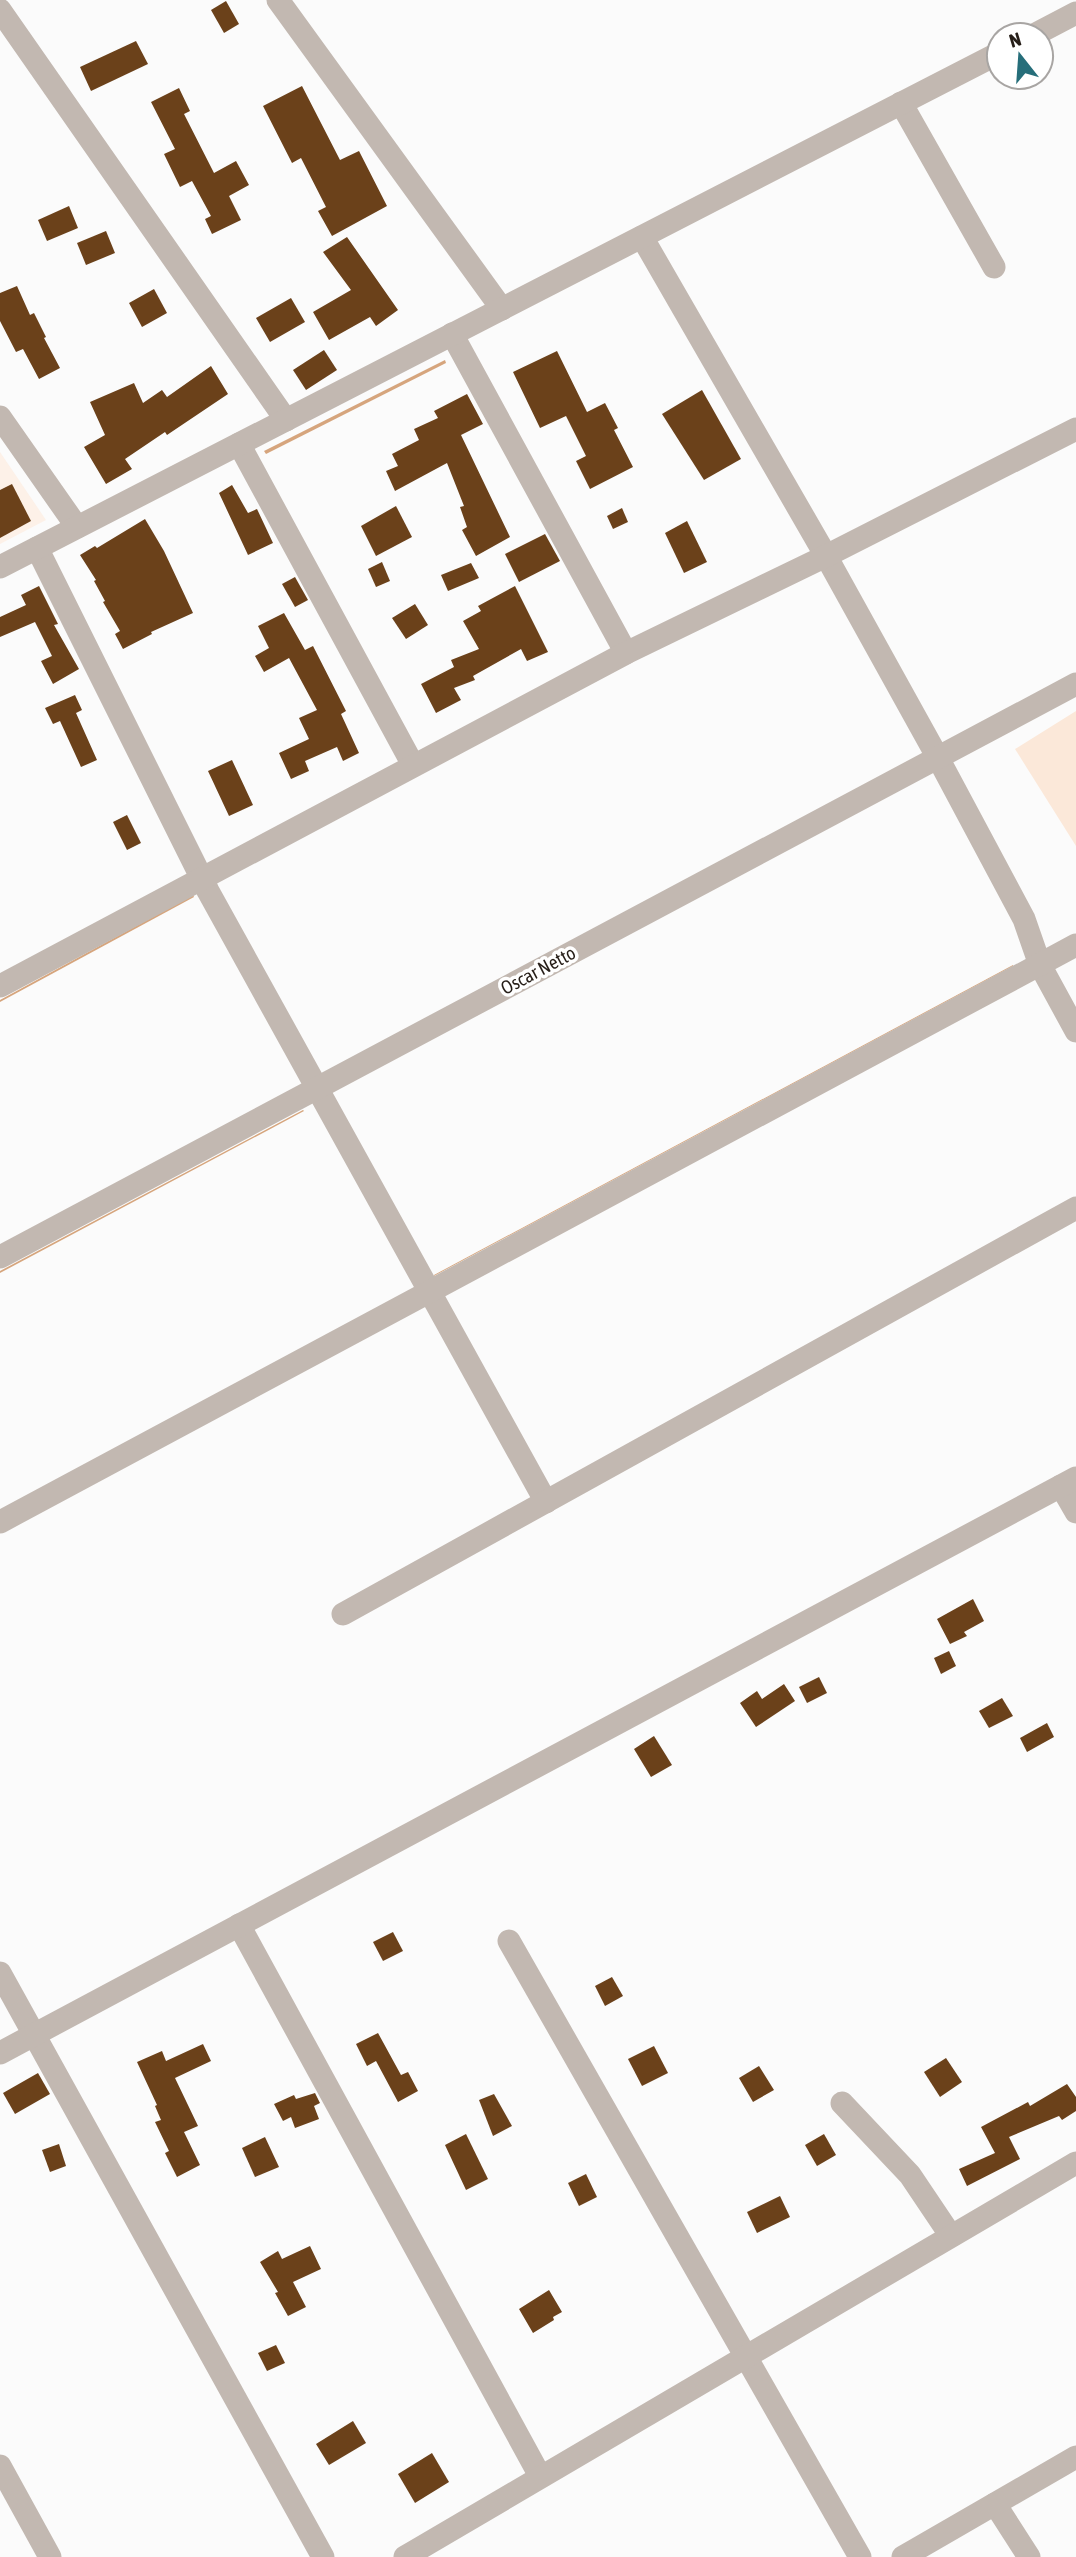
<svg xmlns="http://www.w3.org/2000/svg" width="1076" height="2557" font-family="'Asap Condensed',sans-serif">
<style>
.built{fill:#fdf1e8}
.green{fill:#fbe8d9}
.water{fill:#d6a57d}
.building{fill:#6b411a}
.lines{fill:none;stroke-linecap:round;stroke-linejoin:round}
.minor{stroke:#c2b8b1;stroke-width:23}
.labels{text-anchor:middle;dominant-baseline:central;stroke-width:7;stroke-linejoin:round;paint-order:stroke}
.street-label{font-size:19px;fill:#261e18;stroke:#fff}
</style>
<rect width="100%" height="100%" fill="#fbfbfb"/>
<!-- built -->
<path class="built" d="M0,452L46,520L0,544Z"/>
<!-- green -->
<path class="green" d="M1076,711V846L1015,749Z"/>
<!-- water -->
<g class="water">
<path d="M445,360L446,363L266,454L264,451Z"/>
<path d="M193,895L194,897L0,1002V1000Z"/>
<path d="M1013,965V966L434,1276V1275Z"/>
<path d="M303,1110L304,1111L0,1273V1271Z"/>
</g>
<!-- building -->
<g class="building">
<path d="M226,1L239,24L224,33L211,10Z"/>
<path d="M136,41L148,64L91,91L80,67Z"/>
<path d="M302,86L340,160L359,151L387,206L332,236L318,211L326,207L301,158L292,163L263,106Z"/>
<path d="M179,88L190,111L184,114L214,173L236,161L249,185L229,196L241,220L212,234L205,219L211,216L192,181L180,187L164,154L175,149L151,102Z"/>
<path d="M69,206L78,228L47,241L38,220Z"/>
<path d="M106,231L115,253L86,265L77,243Z"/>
<path d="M347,237L398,310L376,326L370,317L329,340L313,312L351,290L323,252Z"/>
<path d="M17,286L30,315L34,313L46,337L44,338L60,368L39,379L23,349L16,352L0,321V293Z"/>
<path d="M154,289L167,313L142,327L129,303Z"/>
<path d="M291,298L305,322L270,342L256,318Z"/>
<path d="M324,350L337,370L306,390L293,370Z"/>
<path d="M557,351L587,412L605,403L618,428L614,430L633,467L590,489L576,461L586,456L566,416L540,428L513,372Z"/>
<path d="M211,366L228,394L167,435L165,432L125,459L132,469L106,484L84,447L105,435L90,402L134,383L143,403L162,390L167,397Z"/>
<path d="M702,390L741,459L704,480L662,414Z"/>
<path d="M467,394L483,424L461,435L510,537L476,556L462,530L467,527L460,507L464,506L447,463L395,491L386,471L398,466L392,454L419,440L414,429L438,418L434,411Z"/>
<path d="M12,484L31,521L0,538V490Z"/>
<path d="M232,485L248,513L257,509L273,543L248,555L219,493Z"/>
<path d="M396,506L412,537L376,556L361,526Z"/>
<path d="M622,508L628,522L613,529L607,516Z"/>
<path d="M145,519L164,551L193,613L151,632L152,634L123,649L115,634L120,631L103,602L105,601L94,581L96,580L80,555L95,546L97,548Z"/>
<path d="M687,521L707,562L684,573L665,533Z"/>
<path d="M545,534L560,561L519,582L505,554Z"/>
<path d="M382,562L390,581L376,587L368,569Z"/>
<path d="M471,563L479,578L448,591L441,575Z"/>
<path d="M295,577L308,600L295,607L282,584Z"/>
<path d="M39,586L58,624L54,625L79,669L53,684L41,661L52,656L35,622L0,637V617L26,605L21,595Z"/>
<path d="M515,586L548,652L527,661L521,649L473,676L475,680L454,688L461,700L436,713L421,684L454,667L451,660L479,649L463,621L481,611L478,606Z"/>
<path d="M415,604L428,625L406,639L392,618Z"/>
<path d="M284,613L305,650L313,646L346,711L341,714L359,753L343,761L337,747L305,761L309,771L291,779L279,753L309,739L299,718L317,710L289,658L264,672L255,656L269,648L258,626Z"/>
<path d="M75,695L82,710L76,713L97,760L81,767L60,721L53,724L45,708Z"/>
<path d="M232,760L253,805L229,816L208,771Z"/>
<path d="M127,815L141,843L127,850L113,822Z"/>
<path d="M973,1599L984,1621L964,1632L967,1636L950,1644L937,1619Z"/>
<path d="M949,1651L956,1666L941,1674L934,1658Z"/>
<path d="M819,1677L827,1693L807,1703L799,1687Z"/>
<path d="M784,1684L795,1701L756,1727L740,1703L757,1691L762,1699Z"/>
<path d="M1002,1698L1013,1716L989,1728L979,1711Z"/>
<path d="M1047,1723L1054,1737L1027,1752L1020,1738Z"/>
<path d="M654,1736L672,1765L651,1777L634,1749Z"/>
<path d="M393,1932L403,1951L383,1961L373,1942Z"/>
<path d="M612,1977L623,1996L605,2006L595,1986Z"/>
<path d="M378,2033L401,2075L408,2072L418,2091L398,2102L376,2061L367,2066L356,2044Z"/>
<path d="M203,2044L211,2061L175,2078L198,2126L184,2132L200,2165L177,2177L165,2153L169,2151L155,2122L161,2120L155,2106L157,2105L137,2062L162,2051L166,2061Z"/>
<path d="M654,2046L668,2073L642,2086L628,2059Z"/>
<path d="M946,2058L962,2082L940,2097L924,2072Z"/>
<path d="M759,2066L774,2090L753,2102L739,2078Z"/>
<path d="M38,2073L50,2094L15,2114L3,2093Z"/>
<path d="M1067,2084L1076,2097V2111L1062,2120L1059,2116L1009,2137L1020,2159L967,2186L959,2169L995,2153L981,2127L1028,2102L1030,2106Z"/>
<path d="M315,2093L320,2103L314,2106L319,2119L295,2128L291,2117L283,2121L274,2104L294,2095L296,2099Z"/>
<path d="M494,2094L512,2126L493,2136L479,2100Z"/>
<path d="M466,2134L488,2179L466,2190L445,2145Z"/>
<path d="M824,2134L836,2155L817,2166L805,2145Z"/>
<path d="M265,2137L279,2167L255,2177L242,2148Z"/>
<path d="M59,2144L66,2166L50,2172L42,2150Z"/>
<path d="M586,2174L597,2197L579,2206L568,2183Z"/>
<path d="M780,2196L790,2217L757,2233L747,2212Z"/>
<path d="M310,2246L321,2269L293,2282L306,2307L288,2316L275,2293L278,2292L260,2262L278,2251L282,2259Z"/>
<path d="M549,2290L562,2312L553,2317L554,2320L533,2333L519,2309Z"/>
<path d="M276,2345L285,2363L267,2371L258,2353Z"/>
<path d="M353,2421L366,2443L329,2465L316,2444Z"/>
<path d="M432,2453L449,2482L415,2503L398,2474Z"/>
</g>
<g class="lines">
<!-- minor -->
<g class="minor">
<path d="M278,0L502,309"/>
<path d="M0,10L286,420"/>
<path d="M1034,35L1076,13"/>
<path d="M901,103L994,267"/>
<path d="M642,237L826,556L938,758L1024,919L1040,965L1076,1031"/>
<path d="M452,334L626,653"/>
<path d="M0,417L77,527"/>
<path d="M239,444L413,765"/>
<path d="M37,548L208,891L546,1502"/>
<path d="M0,567L999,53"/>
<path d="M0,986L626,653L826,556L1076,429"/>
<path d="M0,1257L1076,684"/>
<path d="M1061,1486L1076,1512"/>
<path d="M0,1522L1076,945"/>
<path d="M343,1614L1076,1208"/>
<path d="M239,1925L540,2476"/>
<path d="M509,1941L860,2557"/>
<path d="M0,1973L323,2557"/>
<path d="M0,2053L1076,1478"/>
<path d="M842,2103L910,2175L951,2236"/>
<path d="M0,2466L50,2557"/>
<path d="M995,2504L1029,2557"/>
<path d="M405,2557L1076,2163"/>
<path d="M903,2557L1076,2457"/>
</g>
</g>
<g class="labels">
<!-- street labels -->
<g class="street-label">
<text transform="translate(538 970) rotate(-28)">Oscar Netto</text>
</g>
</g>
<!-- north arrow -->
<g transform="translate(1020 56) rotate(343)"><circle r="33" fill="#ffffff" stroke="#a8a5a3" stroke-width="2"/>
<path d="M0-5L12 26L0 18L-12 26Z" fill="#266e7a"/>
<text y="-10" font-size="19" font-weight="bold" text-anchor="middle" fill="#261e18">N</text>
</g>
</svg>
